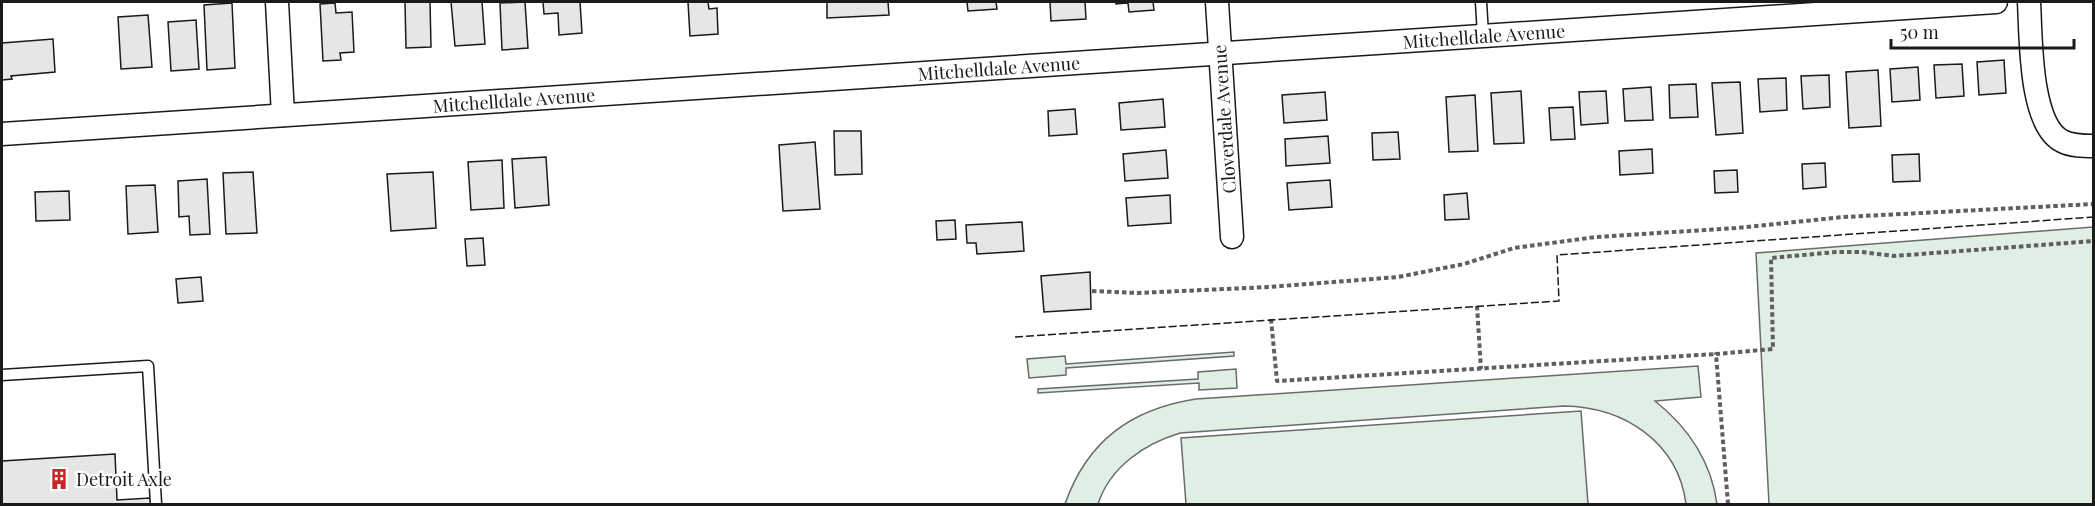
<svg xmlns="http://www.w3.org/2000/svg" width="2095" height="506" font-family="'Playfair Display',serif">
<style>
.green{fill:#e0efe3;stroke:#6a6a6a;stroke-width:1.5}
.building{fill:#e6e6e6;stroke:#1a1a1a;stroke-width:1.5}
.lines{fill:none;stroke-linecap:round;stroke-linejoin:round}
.lane-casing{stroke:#1a1a1a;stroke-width:13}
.street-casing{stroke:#1a1a1a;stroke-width:25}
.path{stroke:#5f5f5f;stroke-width:4;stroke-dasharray:4.5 3;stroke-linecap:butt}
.lane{stroke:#fff;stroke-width:10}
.street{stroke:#fff;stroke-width:22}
.fence{stroke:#1a1a1a;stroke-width:1.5;stroke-dasharray:8 3;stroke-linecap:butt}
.labels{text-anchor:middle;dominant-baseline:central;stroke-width:4.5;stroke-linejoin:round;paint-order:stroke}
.street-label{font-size:18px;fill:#1a1a1a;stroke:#fff}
.poi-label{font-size:18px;fill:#1a1a1a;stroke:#fff;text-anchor:start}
</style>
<rect width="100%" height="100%" fill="#fff"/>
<!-- green -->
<g class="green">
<path d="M2093,227V504H1769L1756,253Z"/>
<path d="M1234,352V356L1066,368V375L1029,378L1027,359L1065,356L1066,364Z"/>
<path d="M1698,366L1701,397L1655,401C1689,428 1711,461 1717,504H1686C1678,442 1624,407 1564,406L1180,433C1144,444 1110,467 1098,504H1065C1087,441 1131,409 1196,399Z"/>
<path d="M1236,369L1237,388L1199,390V383L1038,393V389L1198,379V372Z"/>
<path d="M1581,411L1588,504H1186L1181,438Z"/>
</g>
<!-- building -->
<g class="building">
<path d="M405,2H430L431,47L406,48Z"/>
<path d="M451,2H482L485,44L455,46Z"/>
<path d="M525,2L528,48L502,50L500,3Z"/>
<path d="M543,2H580L582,33L559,35L558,13L544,14Z"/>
<path d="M688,2H708L709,9L717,8L718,34L690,36Z"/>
<path d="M827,2H888L889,15L827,18Z"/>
<path d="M967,2H996L997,9L968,11Z"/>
<path d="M1050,2H1085L1086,19L1051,21Z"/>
<path d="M1116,2H1153L1154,10L1129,12L1128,3L1116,4Z"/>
<path d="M232,3L235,68L207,70L204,5Z"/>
<path d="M335,3L336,13L352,12L354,52L340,53L341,60L323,61L320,4Z"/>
<path d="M148,15L152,67L121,69L118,17Z"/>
<path d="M196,20L199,69L171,71L168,22Z"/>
<path d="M53,39L55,72L11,76L12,79L2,80V43Z"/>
<path d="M2004,60L2006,93L1979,95L1977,62Z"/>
<path d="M1962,64L1964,96L1936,98L1934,65Z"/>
<path d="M1918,67L1920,100L1892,102L1890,69Z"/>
<path d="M1878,70L1881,126L1849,128L1846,72Z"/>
<path d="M1829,75L1830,107L1803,109L1801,76Z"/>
<path d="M1786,78L1787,110L1760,112L1758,79Z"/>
<path d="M1740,82L1743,133L1716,135L1712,83Z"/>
<path d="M1696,84L1698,117L1670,118L1669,85Z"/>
<path d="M1651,87L1653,120L1625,121L1623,89Z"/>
<path d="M1521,91L1524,143L1494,144L1491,93Z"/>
<path d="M1606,91L1608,123L1581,125L1579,92Z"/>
<path d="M1325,92L1327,120L1284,123L1282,95Z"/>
<path d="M1475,95L1478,151L1449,152L1446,97Z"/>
<path d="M1163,99L1165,127L1121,130L1119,103Z"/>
<path d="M1573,107L1575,139L1551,140L1549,108Z"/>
<path d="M1075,109L1077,134L1049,136L1048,111Z"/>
<path d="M834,131H861L862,174L835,175Z"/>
<path d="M1398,132L1400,159L1373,160L1372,133Z"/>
<path d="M1328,136L1330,163L1286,166L1285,139Z"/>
<path d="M815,142L820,209L783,211L779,145Z"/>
<path d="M1652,149L1653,173L1620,175L1619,151Z"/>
<path d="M1166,150L1168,178L1125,181L1123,154Z"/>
<path d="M1919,154L1920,181L1893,182L1892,155Z"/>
<path d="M546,157L549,205L515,208L512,159Z"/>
<path d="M502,160L504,208L471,210L468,162Z"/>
<path d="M1825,163L1826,187L1803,189L1802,164Z"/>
<path d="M1737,170L1738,192L1715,193L1714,171Z"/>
<path d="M253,172L257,233L226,234L223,173Z"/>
<path d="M433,172L436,228L391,231L387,174Z"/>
<path d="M207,179L210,234L190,235L189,216L179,217L178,181Z"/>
<path d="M1330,180L1332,207L1289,210L1287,183Z"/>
<path d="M155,185L158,232L128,234L126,186Z"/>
<path d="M69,191L70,220L36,221L35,192Z"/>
<path d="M1467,193L1469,219L1445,220L1444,195Z"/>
<path d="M1170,195L1171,223L1128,226L1126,198Z"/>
<path d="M955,220L956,239L937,240L936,221Z"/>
<path d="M1022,222L1024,251L977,254L976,243H967L966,225Z"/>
<path d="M483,238L485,265L467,266L465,239Z"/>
<path d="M1090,272L1091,309L1044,312L1041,276Z"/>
<path d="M201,277L203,301L178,303L176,279Z"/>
<path d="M115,454L117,500L150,498L151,504H2V461Z"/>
</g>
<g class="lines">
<defs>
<g id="lane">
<path d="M1481,2L1483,35"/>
<path d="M2,375L148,366L156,504"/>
</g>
<g id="street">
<path d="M277,2L283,115"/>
<path d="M1217,2L1232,237"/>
<path d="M2029,2C2031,35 2029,124 2062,141C2071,146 2083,146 2094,146"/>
<path d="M2,134L1996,2"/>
</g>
</defs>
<!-- lane casing -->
<use href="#lane" class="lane-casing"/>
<!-- street casing -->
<use href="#street" class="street-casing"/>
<!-- path -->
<g class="path">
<path d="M1092,291L1138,293L1269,287L1398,277L1464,264L1514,248L1596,237L1736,228L1844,217L2094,204"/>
<path d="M1477,306L1481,369"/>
<path d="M1271,319L1277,381L1716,354"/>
<path d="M1728,504L1716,354L1773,349L1771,258L1836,252H1862L1894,256L2094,241"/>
</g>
<!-- lane -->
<use href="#lane" class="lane"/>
<!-- street -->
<use href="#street" class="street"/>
<!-- fence -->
<path class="fence" d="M1015,337L1559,301L1557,255L2094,217"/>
</g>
<!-- icons -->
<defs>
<symbol id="building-bare" viewBox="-9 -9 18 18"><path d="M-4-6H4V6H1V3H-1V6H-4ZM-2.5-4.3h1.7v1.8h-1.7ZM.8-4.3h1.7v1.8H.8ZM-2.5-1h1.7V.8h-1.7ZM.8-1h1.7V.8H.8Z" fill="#c62828" stroke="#fff" stroke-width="2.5" paint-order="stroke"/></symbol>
</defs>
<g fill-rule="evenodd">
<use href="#building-bare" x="44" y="464" width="30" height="30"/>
</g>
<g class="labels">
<!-- street labels -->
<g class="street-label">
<text transform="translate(1484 36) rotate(-4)">Mitchelldale Avenue</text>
<text transform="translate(999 68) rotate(-4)">Mitchelldale Avenue</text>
<text transform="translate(514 100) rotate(-4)">Mitchelldale Avenue</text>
<text transform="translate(1224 119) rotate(-94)">Cloverdale Avenue</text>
</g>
<!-- poi labels -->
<g class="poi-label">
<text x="76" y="479">Detroit Axle</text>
</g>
</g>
<!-- border -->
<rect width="2095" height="506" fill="none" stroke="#1a1a1a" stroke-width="6"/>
<!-- scale -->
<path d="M1891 39v9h183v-9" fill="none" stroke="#1a1a1a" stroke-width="3"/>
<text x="1900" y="39" font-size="18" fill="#1a1a1a" stroke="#ffffff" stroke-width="4.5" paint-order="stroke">50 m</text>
</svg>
